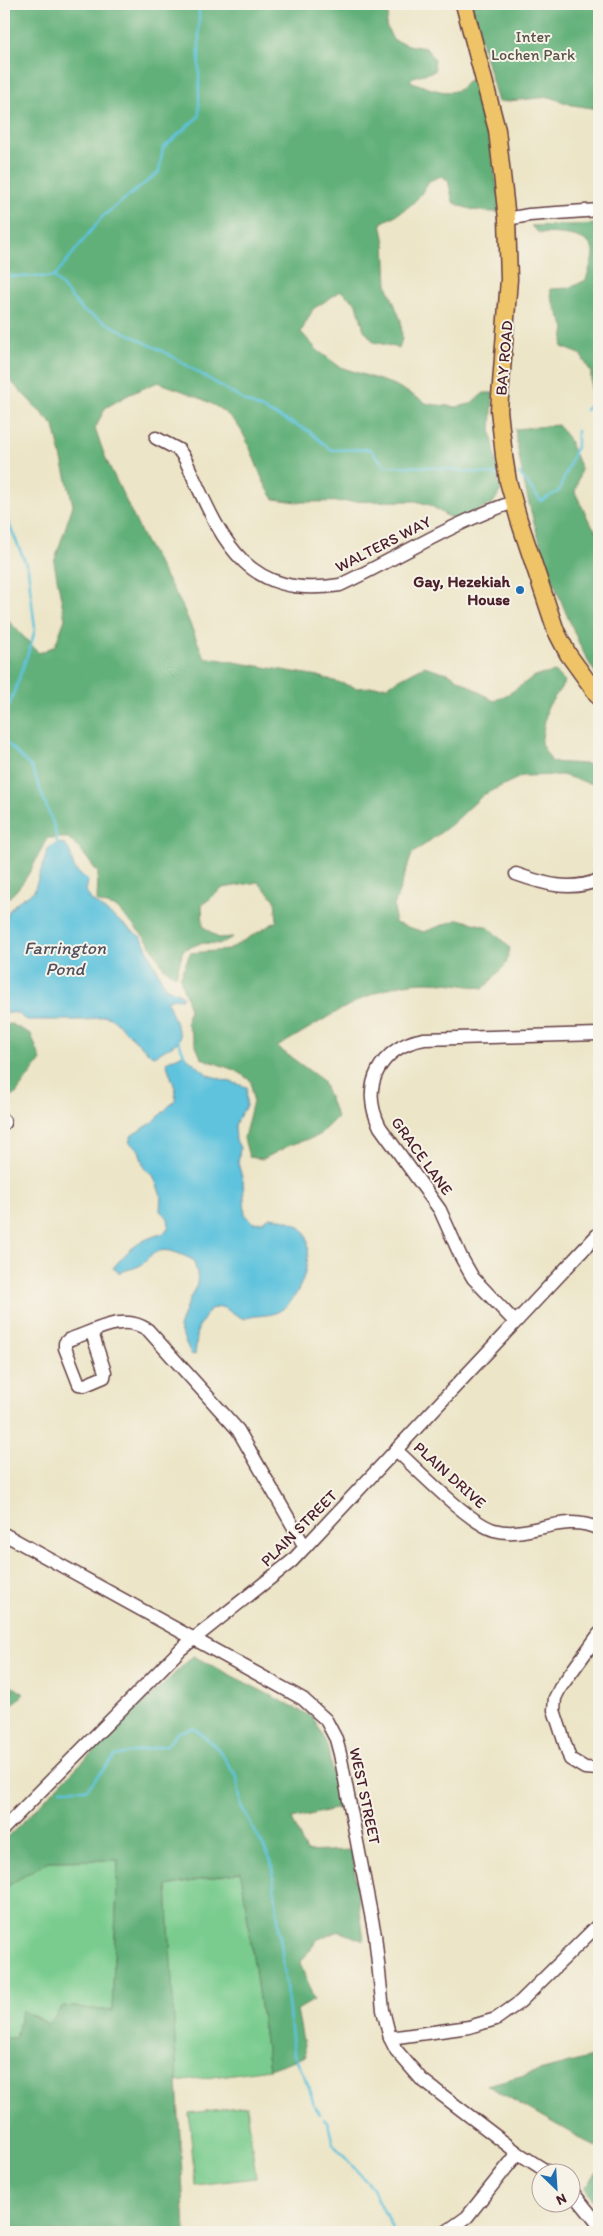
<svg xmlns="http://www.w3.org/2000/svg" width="603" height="2236" font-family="Itim,sans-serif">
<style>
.green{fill:#79cc8e;stroke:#62765c}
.forest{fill:#62b079;stroke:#566852}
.water{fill:#5fc3dd;stroke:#547184}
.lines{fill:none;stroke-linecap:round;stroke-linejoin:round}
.stream{stroke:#5fc3dd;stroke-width:2.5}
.minor-casing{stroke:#623d42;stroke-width:15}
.major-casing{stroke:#623d42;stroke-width:19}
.minor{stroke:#fff;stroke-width:12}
.major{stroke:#efc469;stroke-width:16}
.poi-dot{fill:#1f6fb2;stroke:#f7f3e8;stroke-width:2}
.labels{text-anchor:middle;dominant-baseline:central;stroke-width:4;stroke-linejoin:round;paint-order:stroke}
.park-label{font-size:16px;fill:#585349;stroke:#f7f3e8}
.street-label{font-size:16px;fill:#4a1f2b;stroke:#f7f3e8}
.poi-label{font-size:16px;font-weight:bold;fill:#4a1f2b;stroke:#f7f3e8;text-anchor:end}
.water-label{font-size:18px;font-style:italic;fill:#505060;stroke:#f7f3e8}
</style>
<rect width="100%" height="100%" fill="#f7f3e8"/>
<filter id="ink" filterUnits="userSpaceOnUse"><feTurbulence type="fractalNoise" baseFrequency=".02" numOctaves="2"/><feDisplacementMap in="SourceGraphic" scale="10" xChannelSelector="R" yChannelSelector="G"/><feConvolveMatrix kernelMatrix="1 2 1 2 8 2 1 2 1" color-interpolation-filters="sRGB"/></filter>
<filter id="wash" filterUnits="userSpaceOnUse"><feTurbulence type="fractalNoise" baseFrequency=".0096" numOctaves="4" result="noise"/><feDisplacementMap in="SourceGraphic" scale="20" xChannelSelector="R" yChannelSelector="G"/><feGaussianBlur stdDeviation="1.12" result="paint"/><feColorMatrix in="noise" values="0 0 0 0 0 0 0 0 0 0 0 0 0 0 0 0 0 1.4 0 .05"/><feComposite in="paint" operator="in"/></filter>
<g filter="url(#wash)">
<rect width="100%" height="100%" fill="#ece5c7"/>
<!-- green -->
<g class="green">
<path d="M118,1860L112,2011L63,2006L49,2024L16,2038H4V1893L9,1885L48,1861Z"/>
<path d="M241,1872L269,2069L177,2082L167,1886Z"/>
<path d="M247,2106L256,2178L195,2185L189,2113Z"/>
</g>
<!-- forest -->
<g class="forest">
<path d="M4,4H391L386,25L393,40L412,46L426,48L434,59L435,71L413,77L410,81C427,87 456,102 467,81L476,79L479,84L500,202L498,212C481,212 468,210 453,202L448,180L441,176L429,181C415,206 405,210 381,223L385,243L387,285L401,321L402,339L399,348L374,342L364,330L357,304L341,291L313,309L301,332L317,350L340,367L395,385L428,404L457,407L470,404L484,393H493L491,431L501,490L493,503L462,518H450L430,505L416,501L297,502L274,499C257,477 252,442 236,423C217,401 184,392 158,382L128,395L105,408L95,429L106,459L145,541L182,605L204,657L318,676L357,688L387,686L424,666L450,674L494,701L510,693L535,676L555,672L565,682L547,708L541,744L552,762L599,765V786L562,775L522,776L483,795L452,824L412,854L394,906L395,923L424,932L459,919L488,927L510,948L506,964L484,988C461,985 435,980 411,983C366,989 317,1025 277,1047L322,1080L337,1117L318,1136L290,1145L263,1159L249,1157L244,1138L253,1101L251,1081L237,1071L201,1058L187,1023L189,1006L180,978L190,953L228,950L277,921L275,900L258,882L223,888L202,905L203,926L218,938L233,937L220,944L201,943L183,950L176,976L164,968L148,941L117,908L97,902L98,873L83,853L68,838H47C34,864 27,883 4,902V616L39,653L55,646L65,619L54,562L73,505L54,426L4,374V328L8,331L4,327Z"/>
<path d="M471,4H599V109L572,105L550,97L498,102Z"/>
<path d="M599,224V409L591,393V372L580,354L562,347L565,328L552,300L550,289L570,288L586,280C588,272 593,261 593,253C592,232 553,234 539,233L531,226Z"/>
<path d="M558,425L568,438L581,469L575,492L589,521L599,535V678C584,658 576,636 566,613C541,554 523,493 515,429Z"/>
<path d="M11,1024L31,1034L41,1060L15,1095L4,1096V1025Z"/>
<path d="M193,1656L313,1717L327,1745L339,1808L292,1819L306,1852L352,1850L364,1941L339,1931L318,1939L300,1963L314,2000L297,2010L306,2056L269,2069L241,1872L167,1886L185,2232H4V2038H16L22,2010L49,2024L63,2006L112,2011L118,1860L48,1861L9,1885L4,1893V1841L77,1767Z"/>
<path d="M4,1680L24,1694L4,1714Z"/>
<path d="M599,2055V2149L487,2085Z"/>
<path d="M599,2169V2210L585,2188Z"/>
</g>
<!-- water -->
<g class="water">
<path d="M62,843C74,852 69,855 74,867C76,874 84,875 88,881L86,891L91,900L142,938L165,987L182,995V999L173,998L167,1001L180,1035L178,1042L155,1056L151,1055L113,1019L105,1016L86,1020H25L18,1013L4,1012V927L9,911L17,902L34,891L48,850L51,846Z"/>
<path d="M183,1054L208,1075L247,1087L246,1106L236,1122L235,1127L236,1140L240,1148L238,1163L243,1181L245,1215L253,1223L262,1222L270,1217C309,1222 313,1237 305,1272C302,1284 294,1301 284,1308C270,1319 257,1313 244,1319L222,1307L210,1309L198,1328L195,1355L191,1354L179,1328C182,1320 184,1312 187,1305C196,1284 202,1284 193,1260C180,1254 164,1245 151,1255C147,1258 144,1264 139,1266C133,1269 127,1269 120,1273L113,1268C129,1249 139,1240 164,1233L169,1226L168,1218L160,1211L161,1195L153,1175L144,1168L139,1150L129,1142L132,1135L152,1123L175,1100L176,1091L166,1062Z"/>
</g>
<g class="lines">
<!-- stream -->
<g class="stream">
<path d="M4,276L54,277L102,217L159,172L163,148L199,116V8L213,4"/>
<path d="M54,277L83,311L170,355L245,401L309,431L331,450L370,449L385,466L427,467L500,475"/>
<path d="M586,410L599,394"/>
<path d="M519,473L541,501L559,491L577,445V431"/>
<path d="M4,512L28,569L35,629L31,645L4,720"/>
<path d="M4,740L32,768L54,826L58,847"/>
<path d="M178,1040L185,1057"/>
<path d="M61,1789H87L115,1756L167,1745L178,1732L194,1728L218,1749L237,1777L241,1806L271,1860L294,2054L309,2087L314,2105L320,2114"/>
<path d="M324,2119L328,2124L333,2144L373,2189L394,2232"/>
</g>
</g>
</g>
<g filter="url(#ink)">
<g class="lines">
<defs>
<g id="minor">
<path d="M507,219L529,215L599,210"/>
<path d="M156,438L179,450L185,459C220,534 241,601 340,585C398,558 453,522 514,502"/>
<path d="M516,874C544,884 570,892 599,880"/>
<path d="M4,1123V1121"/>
<path d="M515,1322L473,1278L461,1257L440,1210L380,1127C359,1086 380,1047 424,1039L599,1034"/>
<path d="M92,1333L105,1372L104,1377L85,1385L79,1384L65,1348V1343L68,1340C94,1332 122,1312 148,1330L238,1430L305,1547"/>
<path d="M396,1450C417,1469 469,1523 494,1530C529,1540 562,1511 599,1529"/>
<path d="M4,1534L303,1699L326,1720L336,1739L340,1754L375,1935L383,2010L390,2038L396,2050L421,2079L518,2153L551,2174"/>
<path d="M599,1634L560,1688L555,1698L554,1710L570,1759L585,1768L599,1769"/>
<path d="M4,1828L181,1649L292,1561L599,1233"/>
<path d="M390,2038L469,2027L496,2019L520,2002L599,1924"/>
<path d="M570,2189L599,2225"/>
<path d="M446,2232L467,2217L518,2153"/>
</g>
<path id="major" d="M464,4L497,130L507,219L509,279L499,410L504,456L508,481L519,520L556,631L568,654L599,697"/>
</defs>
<!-- minor casing -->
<use href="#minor" class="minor-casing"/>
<!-- major casing -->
<use href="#major" class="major-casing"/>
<!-- minor -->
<use href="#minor" class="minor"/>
<!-- major -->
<use href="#major" class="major"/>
</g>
</g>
<!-- markers -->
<circle class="poi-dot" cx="520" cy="590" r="5"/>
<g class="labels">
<!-- park labels -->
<g class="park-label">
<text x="533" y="36">Inter<tspan x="533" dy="18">Lochen Park</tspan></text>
</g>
<!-- street labels -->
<g class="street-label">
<text transform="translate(504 358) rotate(-85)">BAY ROAD</text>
<text transform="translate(383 544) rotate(-27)">WALTERS WAY</text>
<text transform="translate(422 1156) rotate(54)">GRACE LANE</text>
<text transform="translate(450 1475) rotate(42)">PLAIN DRIVE</text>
<text transform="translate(299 1528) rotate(-45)">PLAIN STREET</text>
<text transform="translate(365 1796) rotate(78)">WEST STREET</text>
</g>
<!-- poi labels -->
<g class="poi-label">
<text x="510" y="581">Gay, Hezekiah<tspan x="510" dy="18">House</tspan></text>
</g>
<!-- water labels -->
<g class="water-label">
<text x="65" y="948">Farrington<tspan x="65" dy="21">Pond</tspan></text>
</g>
</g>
<!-- margin -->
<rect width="603" height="2236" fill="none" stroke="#f7f3e8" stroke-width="20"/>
<!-- north arrow -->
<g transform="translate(556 2188) rotate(155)"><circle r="24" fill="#f7f3e8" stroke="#b29e9c"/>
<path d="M0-4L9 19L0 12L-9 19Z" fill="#1f6fb2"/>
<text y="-8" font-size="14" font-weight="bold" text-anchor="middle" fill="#4a1f2b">N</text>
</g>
</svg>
